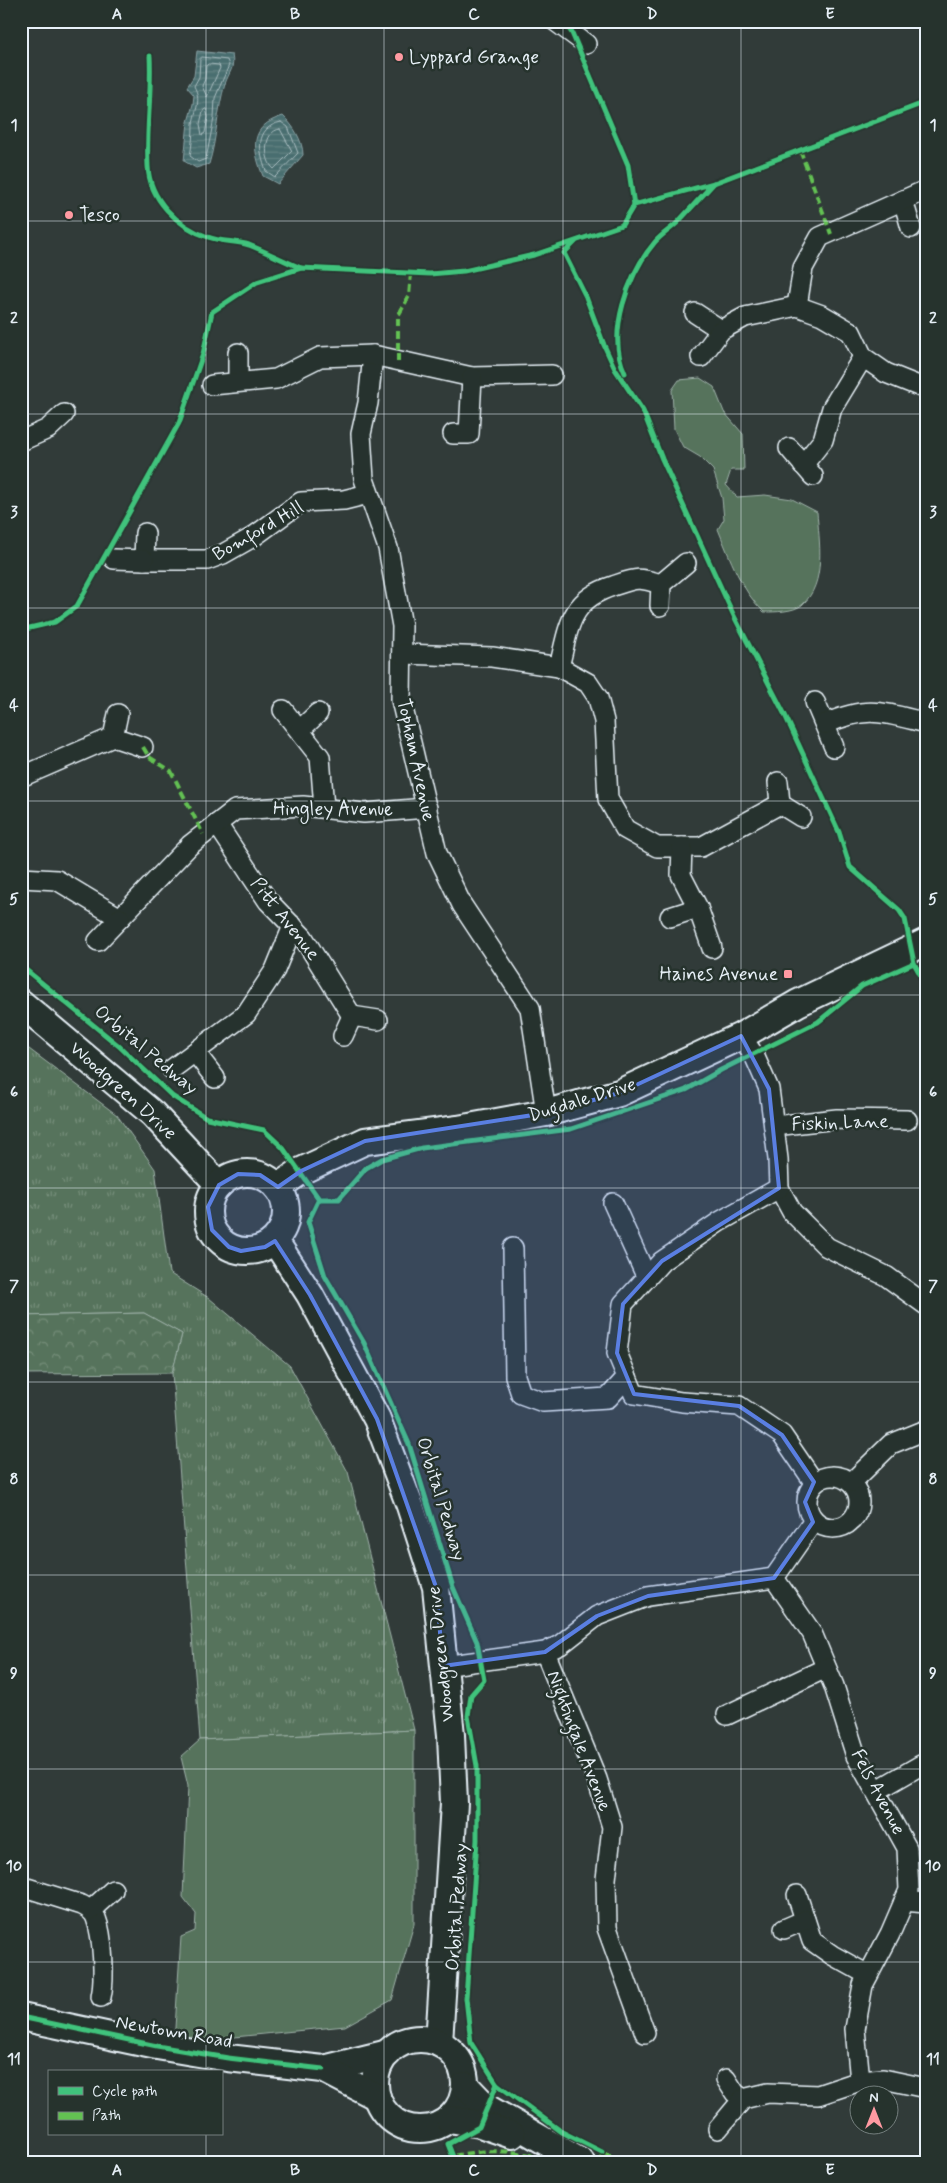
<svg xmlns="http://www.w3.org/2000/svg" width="947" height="2183" font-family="Mynerve,sans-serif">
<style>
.grass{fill:url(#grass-tufts);stroke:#9fb2aa}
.forest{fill:url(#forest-crowns);stroke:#9fb2aa}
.park{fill:#56735b;stroke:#9fb2aa}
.water{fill:url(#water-rules);stroke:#89a2a6}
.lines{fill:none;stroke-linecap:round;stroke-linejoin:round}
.shore{stroke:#a9bdc1;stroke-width:1}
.street-casing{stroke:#e8f1f8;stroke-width:22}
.secondary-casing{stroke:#e8f1f8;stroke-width:30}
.street{stroke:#26332d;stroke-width:19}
.secondary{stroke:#26332d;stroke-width:26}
.quiet{stroke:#63c152;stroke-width:4;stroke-dasharray:8 4;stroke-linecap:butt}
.cycleway-casing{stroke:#26332d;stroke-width:8}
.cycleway{stroke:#40c37c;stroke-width:5}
.marked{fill:#5a7fe2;fill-opacity:0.2;stroke:#5a7fe2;stroke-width:4;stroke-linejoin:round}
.grid{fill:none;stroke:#e8f1f8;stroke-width:1;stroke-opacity:0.55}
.poi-dot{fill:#ff9aa2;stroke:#26332d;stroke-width:2}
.labels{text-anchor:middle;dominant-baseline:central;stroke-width:5;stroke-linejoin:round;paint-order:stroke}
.poi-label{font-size:19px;fill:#e8f1f8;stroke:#26332d;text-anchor:start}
.street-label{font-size:19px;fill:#e8f1f8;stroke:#26332d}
.neatline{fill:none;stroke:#e8f1f8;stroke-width:2}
.grid-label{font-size:16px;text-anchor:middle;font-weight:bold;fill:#e8f1f8}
</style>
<defs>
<pattern id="grass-tufts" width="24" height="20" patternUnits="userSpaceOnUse" patternTransform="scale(1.25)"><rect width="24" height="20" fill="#56735b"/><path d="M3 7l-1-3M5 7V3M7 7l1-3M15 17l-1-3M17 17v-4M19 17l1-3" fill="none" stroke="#768e7b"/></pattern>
<pattern id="forest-crowns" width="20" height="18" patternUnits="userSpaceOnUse" patternTransform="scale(1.25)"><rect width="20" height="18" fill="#56735b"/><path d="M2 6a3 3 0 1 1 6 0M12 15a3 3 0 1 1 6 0" fill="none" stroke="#768e7b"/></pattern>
<pattern id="water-rules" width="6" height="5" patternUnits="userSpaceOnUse" patternTransform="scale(1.25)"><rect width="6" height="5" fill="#4a6e6f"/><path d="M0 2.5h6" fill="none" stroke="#648384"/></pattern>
</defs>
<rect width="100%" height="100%" fill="#313b39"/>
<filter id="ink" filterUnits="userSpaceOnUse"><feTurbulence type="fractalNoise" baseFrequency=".02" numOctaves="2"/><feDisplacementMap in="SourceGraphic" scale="10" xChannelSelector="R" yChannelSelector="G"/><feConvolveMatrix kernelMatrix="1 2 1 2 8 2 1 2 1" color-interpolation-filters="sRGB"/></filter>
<g filter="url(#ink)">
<!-- grass -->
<path class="grass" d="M21,1043L117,1115L155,1169L169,1273L209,1298L290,1366L348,1472L414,1730L200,1740L172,1373L182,1334L144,1313L21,1316Z"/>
<!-- forest -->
<path class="forest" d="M144,1313L182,1334L172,1373L21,1374V1316Z"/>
<!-- park -->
<g class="park">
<path d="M700,378L714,387L724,412L743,434L744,470H731L726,485L737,497L765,495L792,499L817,512C819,541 827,583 802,605C793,612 775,612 764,612C741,591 730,558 718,529L724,519L722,498L713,470L700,457L683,447L674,429L672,390L679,380Z"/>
<path d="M414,1730V1924L392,2000L345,2026L174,2043L181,1937L195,1931L196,1914L183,1897L188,1786L181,1757L200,1740Z"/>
</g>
<!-- water -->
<g class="water">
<path d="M197,51L232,55C235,68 229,72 225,84C217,110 217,138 209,164L196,168L184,161L188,122L193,104L194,95L187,87L194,76Z"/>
<path d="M283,116C293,125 303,141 303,155L278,184L263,176C252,148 249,126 283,116Z"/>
</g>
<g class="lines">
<!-- shore -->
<g class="shore">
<path d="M202,57L227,60L229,65L215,98L214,118L206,159L198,162L190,156C192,145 193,135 193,124C195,109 202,101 194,86L199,77L200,59Z"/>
<path d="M209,64L219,65L220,68L207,97L202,86L205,79L206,66Z"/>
<path d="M206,109L208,117L205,133L202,135L200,124L203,111Z"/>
<path d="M281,122L288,127L298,153L275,177L266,171C259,152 254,128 281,122Z"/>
<path d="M280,129L292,151L274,169C263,160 263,131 280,129Z"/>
</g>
<defs>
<g id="street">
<path d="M555,21L586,44"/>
<path d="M903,200L911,228"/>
<path d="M797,306L803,268L820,237L926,190"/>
<path d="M695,313L721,330"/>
<path d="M238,353V382"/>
<path d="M373,355L368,403L361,434L364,479L388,548L402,626L401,700L437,853L462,905L530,1008L546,1113"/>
<path d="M701,357L721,330L745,317L797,306L822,315L851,332L863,357L886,373L926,389"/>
<path d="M212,385L276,379L320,357L373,355L472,377L552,375"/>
<path d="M453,434H469L472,377"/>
<path d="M21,441L48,429L64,414"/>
<path d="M789,448L813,476"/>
<path d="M803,465L823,440L832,408L863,357"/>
<path d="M145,533L144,560H207L223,554L253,537L301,502L344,500L368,494"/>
<path d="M114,559L144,560"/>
<path d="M660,606L661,584L686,563"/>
<path d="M402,654L492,657L559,667L588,683L598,698L604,721L608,799L625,829L657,847H701L780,804"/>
<path d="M559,667C569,628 569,600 613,586C637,578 637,577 661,584"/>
<path d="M815,702L834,747"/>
<path d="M283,710L320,757L324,808"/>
<path d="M825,724C868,705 882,712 926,723"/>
<path d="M300,730L318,713"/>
<path d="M113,737L143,747"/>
<path d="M21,777L113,737L118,714"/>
<path d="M778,782L780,804L801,817"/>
<path d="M217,824L268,901L303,937L352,1016"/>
<path d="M682,847L681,875L698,908L712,948"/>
<path d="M21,878L57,880L120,918L190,845L235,810L303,806L364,813L427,808"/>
<path d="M670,917L698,908"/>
<path d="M98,941L120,918"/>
<path d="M343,1036L352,1016L378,1020"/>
<path d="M741,1036L754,1055L769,1089L778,1159L779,1188L792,1212L827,1247L886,1276L926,1305"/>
<path d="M195,1052L215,1078"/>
<path d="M172,1069L246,1014L275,970L293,926"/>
<path d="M774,1126L837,1119L907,1120"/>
<path d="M779,1188L719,1222L662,1261L623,1304L617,1353L634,1394L682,1402L739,1406L782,1435L814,1482"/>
<path d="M613,1203L647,1278"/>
<path d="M513,1248L515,1376L521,1394L543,1402L608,1398L627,1377"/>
<circle cx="833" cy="1502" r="26"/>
<path d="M852,1482L891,1444L926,1430"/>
<path d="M774,1578L812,1633L834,1686L856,1756L907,1848L909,1890L890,1934L863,1985L855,2029L860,2081L883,2079L926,2088"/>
<path d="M545,1652L597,1779L612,1827L606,1879L607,1928L645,2033"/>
<path d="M443,1666L545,1652L560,1645L597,1616L648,1596L774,1578L813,1522"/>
<path d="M727,1715L826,1668"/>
<path d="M876,1791L921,1765L926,1766"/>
<path d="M21,1886L82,1905C88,1908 94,1912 96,1918C103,1936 105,1979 101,1997"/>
<path d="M797,1895L812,1941L832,1955L868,1975"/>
<path d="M904,1901L926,1903"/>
<path d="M91,1910L113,1890"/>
<path d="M784,1929L805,1920"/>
<path d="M726,2079L735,2093L743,2099"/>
<path d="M718,2129L743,2099L768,2093L818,2095L860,2081"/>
</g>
<g id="secondary">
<path d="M21,1003L153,1114L219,1185"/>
<circle cx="247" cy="1212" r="39"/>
<path d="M278,1187L301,1171L365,1141L458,1129L546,1113L619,1093L741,1036L798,1003L926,942"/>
<path d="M275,1241L310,1295L377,1419L410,1506L436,1587L451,1735L454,1803L439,2043"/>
<path d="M21,2017L157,2046L228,2058L323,2069L388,2053"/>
<circle cx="420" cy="2084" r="45"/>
<path d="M323,2069L377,2097"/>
<path d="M465,2085L487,2108L581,2162"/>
<path d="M449,2119L480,2124L512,2135"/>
</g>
</defs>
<!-- street casing -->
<use href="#street" class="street-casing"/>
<!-- secondary casing -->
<use href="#secondary" class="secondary-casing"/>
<!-- street -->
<use href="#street" class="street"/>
<!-- secondary -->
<use href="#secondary" class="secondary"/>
<!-- quiet -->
<g class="quiet">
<path d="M800,150L831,234"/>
<path d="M398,362V316L409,296L411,273"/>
<path d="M143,747L149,757L171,771L203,834"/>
<path d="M453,2156C491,2148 518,2150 555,2162"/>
<path d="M600,2162L602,2152L623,2162"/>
</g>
<defs>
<g id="cycleway">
<path d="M564,21L572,33L628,165L634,205"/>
<path d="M150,56C152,93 146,129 148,166C149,199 178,227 208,237C221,242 236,241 249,245C267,252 284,261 301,268"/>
<path d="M575,242L564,253L586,297L604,345L615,369L643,411L662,459L734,616L785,715L839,832L850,867L899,910L905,919L914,963L926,985"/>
<path d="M625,373C606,334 628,274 655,242C662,234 671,229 678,222C690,209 702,196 714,183"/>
<path d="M21,630L55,622L77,606L179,423L203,354L212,312L257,282L301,268L430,274L464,271L534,255L622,225L634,205L714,183L926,102"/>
<path d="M21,966L119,1046L172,1096L207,1118L264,1130L283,1148L319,1199L308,1222L325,1276L364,1343L409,1444L453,1587L477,1642L484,1680L471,1695L468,1716L477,1766V1840L466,1998L471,2043L497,2084L479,2127L448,2144L455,2162"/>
<path d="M319,1199H339L366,1168L382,1159L422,1148L571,1129L686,1090L721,1070L818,1022L862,986L914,963"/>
<path d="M21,2017L157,2046L228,2058L323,2069"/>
<path d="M497,2084L562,2132L602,2152"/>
</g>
</defs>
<!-- cycleway casing -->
<use href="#cycleway" class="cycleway-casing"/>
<!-- cycleway -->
<use href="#cycleway" class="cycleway"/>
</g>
</g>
<!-- marked area -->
<path class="marked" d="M741,1036L769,1089L779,1188L662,1261L623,1304L617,1353L634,1394L739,1406L782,1435L814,1482L805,1502L813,1522L774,1578L648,1596L597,1616L545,1652L443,1666L436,1587L377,1419L310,1295L275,1241L265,1247L241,1251L229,1247L212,1230L208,1207L219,1185L238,1174L260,1175L278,1187L301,1171L365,1141L546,1113L619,1093Z"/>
<!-- grid -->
<path class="grid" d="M206,21V2072M384,21V2162M563,21V2162M741,21V2162M21,221H926M21,414H926M21,608H926M21,801H926M21,995H926M21,1188H926M21,1382H926M21,1575H926M21,1769H926M21,1962H926M206,2134V2162"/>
<!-- markers -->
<g class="poi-dot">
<circle cx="399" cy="57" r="5"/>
<circle cx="69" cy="215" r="5"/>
<rect x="783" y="969" width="10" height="10" rx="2.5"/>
</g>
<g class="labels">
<!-- poi labels -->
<g class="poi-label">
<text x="409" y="57">Lyppard Grange</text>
<text x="79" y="215">Tesco</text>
<text x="778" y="974" text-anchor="end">Haines Avenue</text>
</g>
<!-- street labels -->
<g class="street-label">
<text transform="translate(258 531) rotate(-30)">Bomford Hill</text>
<text transform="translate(416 760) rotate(78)">Topham Avenue</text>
<text x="333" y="809">Hingley Avenue</text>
<text transform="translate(285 919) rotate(52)">Pitt Avenue</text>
<text transform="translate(146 1050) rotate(40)">Orbital Pedway</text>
<text transform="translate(123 1091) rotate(42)">Woodgreen Drive</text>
<text transform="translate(582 1100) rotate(-17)">Dugdale Drive</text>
<text transform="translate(840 1123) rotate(-2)">Fiskin Lane</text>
<text transform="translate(441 1499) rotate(73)">Orbital Pedway</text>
<text transform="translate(441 1654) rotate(-96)">Woodgreen Drive</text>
<text transform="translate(579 1741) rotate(69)">Nightingale Avenue</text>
<text transform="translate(878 1792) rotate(62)">Fels Avenue</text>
<text transform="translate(457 1907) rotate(-86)">Orbital Pedway</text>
<text transform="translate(174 2032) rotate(10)">Newtown Road</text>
</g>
</g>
<!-- margin -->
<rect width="947" height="2183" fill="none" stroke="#26332d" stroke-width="55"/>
<!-- legend -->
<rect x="48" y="2070" width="175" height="65" fill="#26332d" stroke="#747f7e"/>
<rect x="58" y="2087" width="25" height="8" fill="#40c37c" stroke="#747f7e"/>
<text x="92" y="2096" font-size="15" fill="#e8f1f8">Cycle path</text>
<rect x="58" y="2112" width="25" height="8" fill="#63c152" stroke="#747f7e"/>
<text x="92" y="2120" font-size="15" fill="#e8f1f8">Path</text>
<!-- north arrow -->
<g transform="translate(874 2110)"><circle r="24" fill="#26332d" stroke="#747f7e"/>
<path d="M0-4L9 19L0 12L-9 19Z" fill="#ff9aa2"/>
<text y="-8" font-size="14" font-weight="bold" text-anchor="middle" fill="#e8f1f8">N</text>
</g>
<rect x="28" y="28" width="892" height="2128" class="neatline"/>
<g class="grid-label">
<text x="117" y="19">A</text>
<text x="295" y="19">B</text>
<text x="474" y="19">C</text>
<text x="652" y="19">D</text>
<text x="830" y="19">E</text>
<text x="14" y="130">1</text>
<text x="933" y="130">1</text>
<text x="14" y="323">2</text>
<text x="933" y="323">2</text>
<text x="14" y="517">3</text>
<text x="933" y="517">3</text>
<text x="14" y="710">4</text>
<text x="933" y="710">4</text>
<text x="14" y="904">5</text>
<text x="933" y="904">5</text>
<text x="14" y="1097">6</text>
<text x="933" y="1097">6</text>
<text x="14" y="1291">7</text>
<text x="933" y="1291">7</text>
<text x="14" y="1484">8</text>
<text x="933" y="1484">8</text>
<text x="14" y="1678">9</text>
<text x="933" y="1678">9</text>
<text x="14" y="1871">10</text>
<text x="933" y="1871">10</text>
<text x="14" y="2064">11</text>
<text x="933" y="2064">11</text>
<text x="117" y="2175">A</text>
<text x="295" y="2175">B</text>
<text x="474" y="2175">C</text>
<text x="652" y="2175">D</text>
<text x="830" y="2175">E</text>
</g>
</svg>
